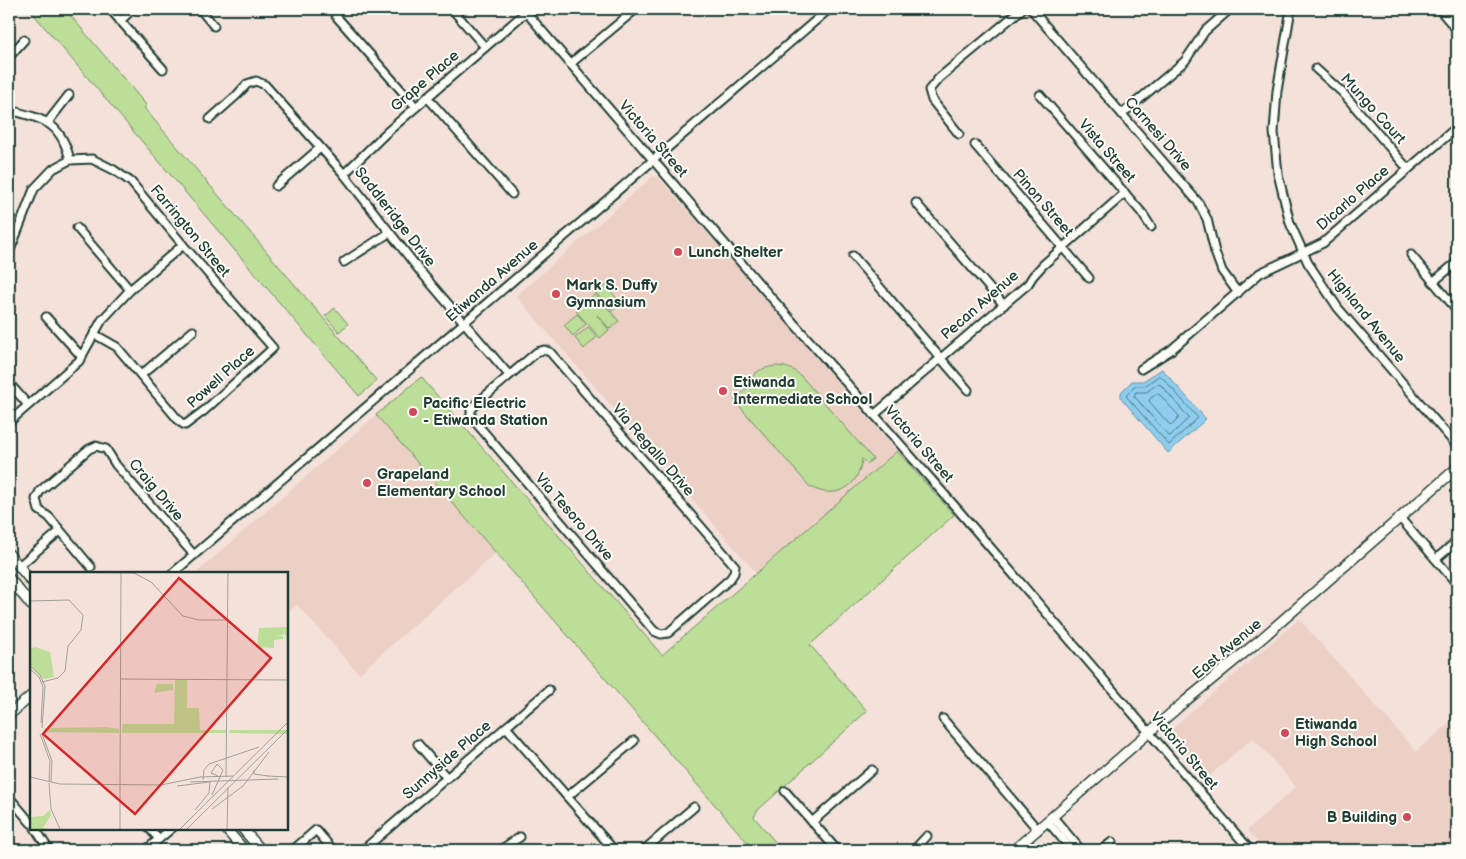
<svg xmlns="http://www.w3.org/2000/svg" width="1466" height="859" font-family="'Balsamiq Sans',sans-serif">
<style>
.built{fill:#edd0c5}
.green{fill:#bdde98;stroke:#6e8e66}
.water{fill:#8fcdef;stroke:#6293a4}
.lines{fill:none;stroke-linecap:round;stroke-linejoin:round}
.shore{stroke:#4c777f;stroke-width:1}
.minor-casing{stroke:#1f3d34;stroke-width:11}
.major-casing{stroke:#1f3d34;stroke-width:12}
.minor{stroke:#fdfcf7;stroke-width:7}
.major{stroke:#fdfcf7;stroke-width:9}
.poi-dot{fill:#d1495b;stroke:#fdfcf7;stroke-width:2}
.labels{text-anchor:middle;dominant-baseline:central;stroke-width:4;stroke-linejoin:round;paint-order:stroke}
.street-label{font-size:15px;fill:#1f3d34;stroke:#fdfcf7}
.poi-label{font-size:15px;font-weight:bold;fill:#1f3d34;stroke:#fdfcf7;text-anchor:start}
.inset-road{fill:none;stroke:#9fa098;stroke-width:1}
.view{fill:#d62828;fill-opacity:0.15;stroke:#d62828;stroke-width:2.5}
.inset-edge{fill:none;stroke:#1f3d34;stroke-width:2.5}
</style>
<rect width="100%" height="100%" fill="#f4e2da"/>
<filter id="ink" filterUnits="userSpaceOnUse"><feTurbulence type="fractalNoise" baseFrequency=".02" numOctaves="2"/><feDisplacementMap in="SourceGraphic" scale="10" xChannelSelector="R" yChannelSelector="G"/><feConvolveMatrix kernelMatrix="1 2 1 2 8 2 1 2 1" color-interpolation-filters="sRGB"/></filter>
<g filter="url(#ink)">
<!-- built -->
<g class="built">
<path d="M653,176L659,178L720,247L897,451L757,574L516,296Z"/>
<path d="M376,415L497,552L359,674L297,605L286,613V573H196Z"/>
<path d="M1299,619L1416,751L1457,717V850H1264L1247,830L1296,787L1253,738L1207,778L1199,769L1197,770L1170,738L1171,729Z"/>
</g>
<!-- green -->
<g class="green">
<path d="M29,9H65L147,106L144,108L377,381L359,396Z"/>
<path d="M605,285L621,303L612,311L596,293Z"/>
<path d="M595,294L619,321L610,329L597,315L609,330L600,338L576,311Z"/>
<path d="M335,308L348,324L339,332L325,316Z"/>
<path d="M577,314L586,324L573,336L564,325Z"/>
<path d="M588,327L597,337L584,349L575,338Z"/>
<path d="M775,366C786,366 794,369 802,377L873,459L867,464L862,459C859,488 836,500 810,487L734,400C737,397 741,395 743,392C755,376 751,370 775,366Z"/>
<path d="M421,377L662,655L897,451L954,515L810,645L867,711L757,811L754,817L782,850H754L376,415Z"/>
</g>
<!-- water -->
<path class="water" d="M1162,369L1206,419L1168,453L1121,398V392L1132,381H1143Z"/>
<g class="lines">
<!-- shore -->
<g class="shore">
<path d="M1159,376L1162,377L1198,418L1169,445L1126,396L1134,386H1144Z"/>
<path d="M1158,384L1161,385L1189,418L1170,436L1168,435L1134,396L1136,392H1146Z"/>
<path d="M1157,394L1160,395L1179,416L1178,419L1172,425L1169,424L1149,401L1150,399Z"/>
</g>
<defs>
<g id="minor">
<path d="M110,9L163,69"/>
<path d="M200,9L214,26"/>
<path d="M452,9L485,47"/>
<path d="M1031,9L1198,202L1207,219L1215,252L1222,271L1238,293"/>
<path d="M1291,9L1277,91L1274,132L1278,174L1290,223L1308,263L1338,308L1457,446"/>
<path d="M1439,9L1457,30"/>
<path d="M336,16L416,107"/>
<path d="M120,21L133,9"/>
<path d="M9,57L24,40"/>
<path d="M570,64L636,9"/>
<path d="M1316,69L1343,93L1408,169"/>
<path d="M1040,95L1142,213L1151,227"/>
<path d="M427,97L512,194"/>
<path d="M9,110C44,119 61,122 70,160"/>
<path d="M1122,114L1185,61L1205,31L1230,9"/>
<path d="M210,119L237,95L247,84L256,81L265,85L344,174L420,271L509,375"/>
<path d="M48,122L69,95"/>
<path d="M959,134L932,100L929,90L939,78L1022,9"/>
<path d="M975,145L1089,278"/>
<path d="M344,174L386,133L526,12L762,287L959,511L1250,850"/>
<path d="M276,186L320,148"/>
<path d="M916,203L1004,305"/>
<path d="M77,228L130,290"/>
<path d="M9,253L34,189L53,169L70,160L92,159L114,170L131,182L183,245L273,348L205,410L185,425L180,422L117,347L94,334"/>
<path d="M1411,255L1457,310"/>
<path d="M853,256L968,390"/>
<path d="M344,262L389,233"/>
<path d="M1433,282L1457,262"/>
<path d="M46,317L82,357"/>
<path d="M544,350L550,352L735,566L734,573L730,579L668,633L661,634L654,631L471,417V410L477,403L537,352Z"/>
<path d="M1141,369L1171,350L1260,273L1323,243L1457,127"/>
<path d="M141,375L193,331"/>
<path d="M9,383L28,405"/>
<path d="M874,415L1028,284L1033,276L1043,265L1125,193"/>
<path d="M9,422L79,361L102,320L130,290L183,245"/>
<path d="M1400,518L1457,584"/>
<path d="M1436,559L1457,541"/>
<path d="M19,566L60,531"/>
<path d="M91,567L49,517L39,510L36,499L40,491L89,449L96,446L106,449L116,465L194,555"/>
<path d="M173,573L829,9"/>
<path d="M943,719L1038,830"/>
<path d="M506,727L614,850"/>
<path d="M418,744L447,778"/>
<path d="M785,791L837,850"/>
<path d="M568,796L634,741"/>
<path d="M9,797L31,823"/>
<path d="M1053,817L1081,850"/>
<path d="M812,822L872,770"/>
<path d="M1048,822L1072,850"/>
<path d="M35,828L49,850"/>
<path d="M149,828L159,839"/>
<path d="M146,850L172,828"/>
<path d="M293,850L316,830L333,850"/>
<path d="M363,850L549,690"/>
<path d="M500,850L520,837"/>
<path d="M644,850L694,807"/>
<path d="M914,850L927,836"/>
<path d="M1101,850L1112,842"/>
</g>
<g id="major">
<path d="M9,554L31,581"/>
<path d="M9,578L31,605"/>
<path d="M9,715L31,696"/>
<path d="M225,828L244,850"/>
<path d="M242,828L261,850"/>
<path d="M1014,850L1183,703L1261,639L1457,468"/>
</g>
</defs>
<!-- minor casing -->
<use href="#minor" class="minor-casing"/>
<!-- major casing -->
<use href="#major" class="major-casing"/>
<!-- minor -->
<use href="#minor" class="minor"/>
<!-- major -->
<use href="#major" class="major"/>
</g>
</g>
<!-- markers -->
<g class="poi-dot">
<circle cx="678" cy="252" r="5"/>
<circle cx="556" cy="294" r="5"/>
<circle cx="723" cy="391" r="5"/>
<circle cx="413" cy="412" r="5"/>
<circle cx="367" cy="483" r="5"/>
<circle cx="1285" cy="733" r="5"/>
<circle cx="1407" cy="817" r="5"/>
</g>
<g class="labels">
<!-- street labels -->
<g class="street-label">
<text transform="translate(425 81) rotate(-41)">Grape Place</text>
<text transform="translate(1373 109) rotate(48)">Mungo Court</text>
<text transform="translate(1158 134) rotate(49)">Carnesi Drive</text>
<text transform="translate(653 139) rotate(49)">Victoria Street</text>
<text transform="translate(1107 151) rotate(49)">Vista Street</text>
<text transform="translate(1353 198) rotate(-41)">Dicarlo Place</text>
<text transform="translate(1043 203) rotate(49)">Pinon Street</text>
<text transform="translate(395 217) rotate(52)">Saddleridge Drive</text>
<text transform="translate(190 231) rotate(50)">Farrington Street</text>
<text transform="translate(492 281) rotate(-41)">Etiwanda Avenue</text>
<text transform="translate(980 305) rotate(-41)">Pecan Avenue</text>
<text transform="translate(1366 316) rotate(51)">Highland Avenue</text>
<text transform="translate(221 377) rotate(-42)">Powell Place</text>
<text transform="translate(919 444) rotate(49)">Victoria Street</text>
<text transform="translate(653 450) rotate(49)">Via Regallo Drive</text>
<text transform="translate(156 490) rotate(50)">Craig Drive</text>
<text transform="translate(574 517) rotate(49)">Via Tesoro Drive</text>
<text transform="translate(1227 649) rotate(-40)">East Avenue</text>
<text transform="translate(1184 751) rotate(50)">Victoria Street</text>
<text transform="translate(447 760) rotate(-41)">Sunnyside Place</text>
</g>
<!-- poi labels -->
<g class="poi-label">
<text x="688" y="252">Lunch Shelter</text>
<text x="566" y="285">Mark S. Duffy<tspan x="566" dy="17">Gymnasium</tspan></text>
<text x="733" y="382">Etiwanda<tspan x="733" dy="17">Intermediate School</tspan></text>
<text x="423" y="403">Pacific Electric<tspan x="423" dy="17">- Etiwanda Station</tspan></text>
<text x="377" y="474">Grapeland<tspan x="377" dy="17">Elementary School</tspan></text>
<text x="1295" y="724">Etiwanda<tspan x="1295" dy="17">High School</tspan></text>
<text x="1397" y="817" text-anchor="end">B Building</text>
</g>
</g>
<!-- overview -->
<g transform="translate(30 572)">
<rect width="258" height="258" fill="#f4e2da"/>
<path d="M257,55V69L254,59V63H245L253,64V67L244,68V76L227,75L229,56ZM5,75L20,80L24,105L14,107L0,94V77ZM145,108H157V136H169L170,158H196V161H92L93,152H144ZM127,112H143V118L124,121ZM77,155L89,157V161L14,160L15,156ZM200,158H257V162L199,161ZM20,238L21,243L13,256L16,257H0V245L13,244Z" fill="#bdde98"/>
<path class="inset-road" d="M0,0L104,1L121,10L153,44L169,48H197M0,29L39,28L53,43L51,58L38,74L35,99L28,106L12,110M0,94L10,103L15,114L12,156M0,97L9,105L13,115L11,151M91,107L258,108M10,162L20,189L19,210M12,162L22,189L21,210M224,198V202L238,204M237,204L258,205M0,205L30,212L131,213L170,205L203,204M196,205L198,0M173,208L174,198L179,192L229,175M160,210L248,207M19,211L21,237L30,257M90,213L91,0M147,214L180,210L179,221L165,238M182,223L193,198L187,192L181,201L188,204M182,237L213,214L239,180M90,257V213M150,257L258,150M157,257L258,157M197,257L198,215"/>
<path class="view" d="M149,6L241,86L105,242L13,162Z"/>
<rect width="258" height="258" class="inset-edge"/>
</g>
<!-- margin -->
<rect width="1466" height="859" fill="none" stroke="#fdfcf7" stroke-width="30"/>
<rect x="15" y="15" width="1436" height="829" fill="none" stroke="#1f3d34" stroke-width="2" filter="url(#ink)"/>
</svg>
